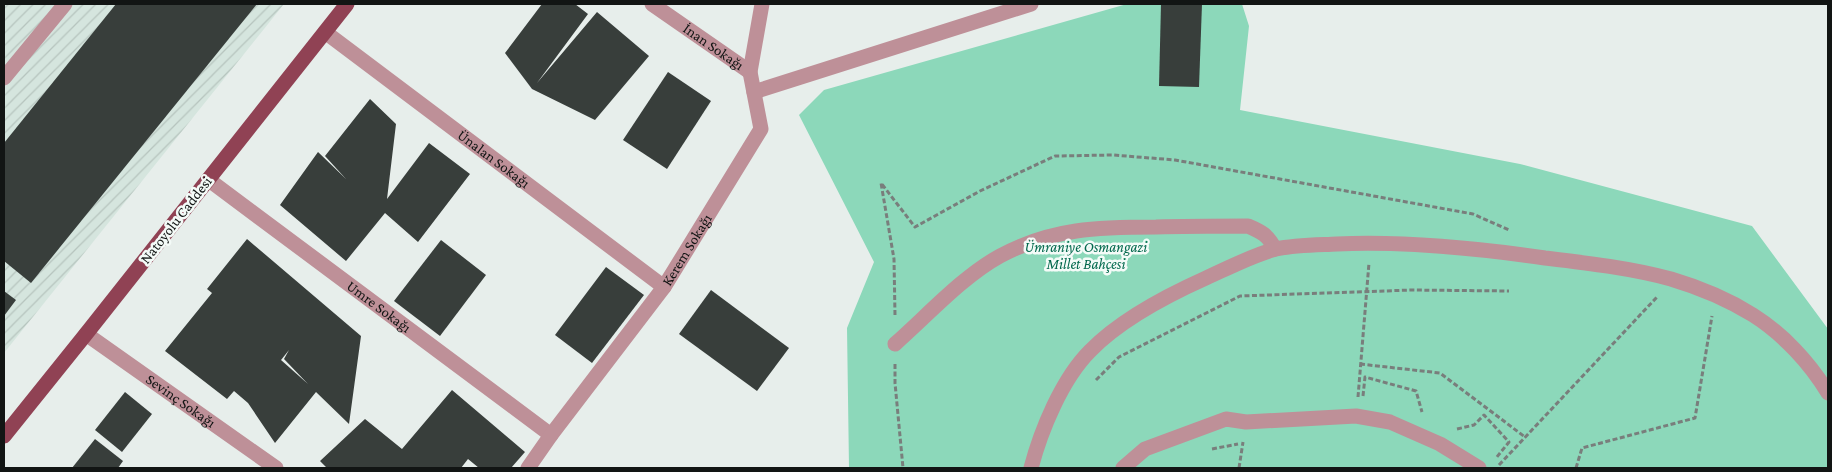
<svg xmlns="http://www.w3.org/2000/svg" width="1832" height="472" font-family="'Crimson Pro',serif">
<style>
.industrial{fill:url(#industrial-furrows)}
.green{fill:#8cd8ba}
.building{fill:#383e3b;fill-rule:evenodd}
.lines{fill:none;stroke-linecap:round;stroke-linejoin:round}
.path{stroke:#797e7c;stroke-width:3;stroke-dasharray:5 2.5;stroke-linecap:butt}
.minor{stroke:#be9098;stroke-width:15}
.major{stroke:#904254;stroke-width:15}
.labels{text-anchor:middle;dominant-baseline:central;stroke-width:5;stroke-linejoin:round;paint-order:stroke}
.street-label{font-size:15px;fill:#121514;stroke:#f4fbf8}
.park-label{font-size:15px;font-style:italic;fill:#01684c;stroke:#f4fbf8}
</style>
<defs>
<pattern id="industrial-furrows" width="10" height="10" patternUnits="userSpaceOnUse" patternTransform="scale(1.25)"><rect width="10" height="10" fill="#d5e5de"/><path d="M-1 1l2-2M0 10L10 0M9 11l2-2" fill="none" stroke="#b6c4be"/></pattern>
</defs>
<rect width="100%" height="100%" fill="#e7eeeb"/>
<!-- industrial -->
<path class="industrial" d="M4,4H284L4,353Z"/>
<!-- green -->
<path class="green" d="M1127,4H1242L1249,26L1240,110L1520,164L1752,226L1828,329V468H849L847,328L874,262L799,115L824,90Z"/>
<!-- building -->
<g class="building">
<path d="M116,4H257L31,283L4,261V143Z"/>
<path d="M542,4H575L588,14L537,83L597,12L649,56L595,120L532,89L505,53Z"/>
<path d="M1161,4H1202L1199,87L1159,86Z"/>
<path d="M668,72L711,101L667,169L623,140Z"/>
<path d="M370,99L396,124L387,199L429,143L470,174L418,242L385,213L346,261L280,205L318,152L346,179L325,156Z"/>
<path d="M247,239L361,336L349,424L316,392L275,443L248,403L234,391L227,399L165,351L212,293L207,289ZM289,350L284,359L308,384L281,360Z"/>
<path d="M441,240L486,275L440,336L394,301Z"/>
<path d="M606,267L644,295L592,363L555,335Z"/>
<path d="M711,290L789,348L757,391L679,334Z"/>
<path d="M4,291L16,300L4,316Z"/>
<path d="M452,390L525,452L511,468H479L468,459L461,468H327L320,461L365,419L402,449Z"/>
<path d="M125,392L152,414L122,452L95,430Z"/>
<path d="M95,439L123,461L118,468H72Z"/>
</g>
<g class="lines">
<!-- path -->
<g class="path">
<path d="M895,315L894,259L881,183L915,227L980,191L1055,156L1113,155L1175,160L1473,214L1509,230"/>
<path d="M895,364V383L903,468"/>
<path d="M1360,364L1440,373L1525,437"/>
<path d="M1096,380L1119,357L1240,296L1412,290L1509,291"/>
<path d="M1363,396L1365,377L1416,391L1422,412"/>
<path d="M1358,397L1369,263"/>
<path d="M1457,429L1474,425L1484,415L1509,442L1496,458"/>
<path d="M1212,449L1238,444"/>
<path d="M1499,465L1657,297"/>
<path d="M1239,468L1243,442"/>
<path d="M1576,468L1582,448L1695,418L1712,316"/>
</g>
<!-- minor -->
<g class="minor">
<path id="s1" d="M652,4L750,72"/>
<path id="s2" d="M325,32L664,287"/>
<path d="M4,78L65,4"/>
<path d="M754,92L1031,4"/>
<path id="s3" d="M209,180L551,435"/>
<path id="s4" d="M86,334L276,468"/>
<path d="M895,344C928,315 962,277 1000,256C1052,228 1099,227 1156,227C1186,226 1217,226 1248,226C1262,232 1268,235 1275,249"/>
<path id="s5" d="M528,468L551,435L664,287L761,129L750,72L762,4"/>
<path d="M1031,468C1041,430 1062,379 1090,351C1119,321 1168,295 1206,278C1226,269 1255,254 1276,249C1295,245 1317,245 1337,244C1407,241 1476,248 1545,258C1587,263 1630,268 1671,279C1698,287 1729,300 1753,315C1783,334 1810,363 1828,393"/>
<path d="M1123,468L1145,449L1226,419L1246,422L1356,416L1390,422L1440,444L1479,468"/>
</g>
<!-- major -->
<path class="major" d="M4,436L86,334L347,4"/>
</g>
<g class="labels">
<!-- street labels -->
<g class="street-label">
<text stroke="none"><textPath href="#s1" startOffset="75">İnan Sokağı</textPath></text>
<text stroke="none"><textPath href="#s2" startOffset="211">Ünalan Sokağı</textPath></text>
<text transform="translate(176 220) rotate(-52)">Natoyolu Caddesi</text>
<text stroke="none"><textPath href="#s5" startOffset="270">Kerem Sokağı</textPath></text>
<text stroke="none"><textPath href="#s3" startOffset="212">Umre Sokağı</textPath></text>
<text stroke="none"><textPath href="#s4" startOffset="116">Sevinç Sokağı</textPath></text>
</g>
<!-- park labels -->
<g class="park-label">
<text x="1086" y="247">Ümraniye Osmangazi<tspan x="1086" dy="17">Millet Bahçesi</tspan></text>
</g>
</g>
<!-- border -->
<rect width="1832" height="472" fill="none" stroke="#121514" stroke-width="10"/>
</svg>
